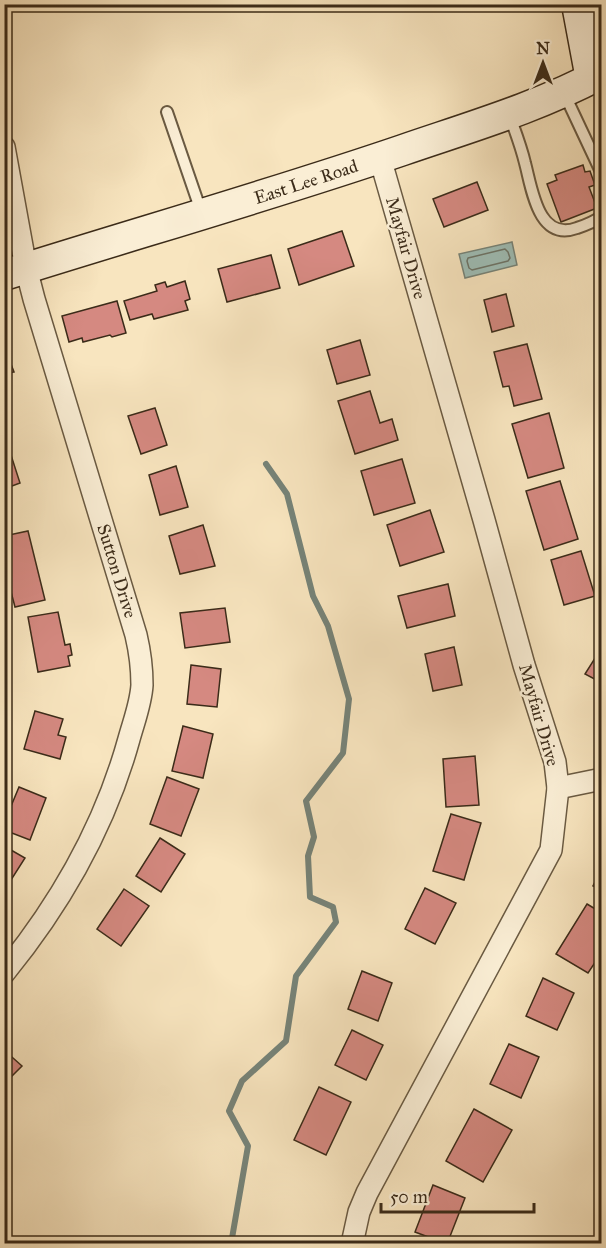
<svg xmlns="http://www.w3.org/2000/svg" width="606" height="1248" font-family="'IM FELL Great Primer',serif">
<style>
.water{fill:#9ebeb7;stroke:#768378;stroke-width:1.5}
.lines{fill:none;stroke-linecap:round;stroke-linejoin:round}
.shore{stroke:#6c7468;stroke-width:1.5}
.stream{stroke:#768378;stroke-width:6}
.building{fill:#d58981;stroke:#3b2b19;stroke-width:1.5}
.lane-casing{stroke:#6a5a42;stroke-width:14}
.street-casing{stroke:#6a5a42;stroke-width:24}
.secondary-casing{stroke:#3b2b19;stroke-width:33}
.lane{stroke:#faeed5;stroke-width:10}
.street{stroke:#faeed5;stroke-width:21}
.secondary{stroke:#faeed5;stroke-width:30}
.labels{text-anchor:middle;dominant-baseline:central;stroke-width:5;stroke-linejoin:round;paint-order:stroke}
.street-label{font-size:18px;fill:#3b2b19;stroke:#faeed5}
</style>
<rect width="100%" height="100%" fill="#f8e5bf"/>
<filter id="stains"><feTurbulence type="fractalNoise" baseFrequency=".00333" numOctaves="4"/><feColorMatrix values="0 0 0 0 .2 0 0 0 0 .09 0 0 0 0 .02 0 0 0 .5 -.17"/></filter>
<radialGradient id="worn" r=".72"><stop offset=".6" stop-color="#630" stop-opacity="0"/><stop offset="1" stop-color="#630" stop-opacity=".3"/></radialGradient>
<!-- water -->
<path class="water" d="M512,242L517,265L465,278L459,254Z"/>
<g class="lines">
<!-- shore -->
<path class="shore" d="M505,249L508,252L510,258L508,261L472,270L469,268L467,261L468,258Z"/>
<!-- stream -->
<path class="stream" d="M231,1244L248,1146L229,1111L242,1081L286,1041L296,976L336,922L333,907L310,897L308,856L314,837L306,801L343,753L349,699L328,626L313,596L287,494L266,464"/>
</g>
<!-- building -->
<g class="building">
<path d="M583,165L585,172L590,171L595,185L589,187L597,208L561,222L547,184L557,180L555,175Z"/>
<path d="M477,182L488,210L444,227L433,199Z"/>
<path d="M342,231L354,266L299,285L288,249Z"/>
<path d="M271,255L280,288L227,302L218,269Z"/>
<path d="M185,281L190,299L185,301L188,310L154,319L152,314L130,320L124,301L157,291L155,285L165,282L167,287Z"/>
<path d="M506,294L514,326L492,332L484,300Z"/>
<path d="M117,301L126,333L112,337L110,335L83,342L82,338L69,342L62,316Z"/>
<path d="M360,340L370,375L337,384L327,350Z"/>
<path d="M527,344L542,399L514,406L509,386L503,387L494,352Z"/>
<path d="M4,346L14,372L4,374Z"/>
<path d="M370,391L380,423L392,419L398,440L355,454L338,401Z"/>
<path d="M155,408L167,445L141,454L128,416Z"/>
<path d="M549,413L564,468L528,478L512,424Z"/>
<path d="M10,452L20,483L4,489V454Z"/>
<path d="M402,459L415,503L374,515L361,471Z"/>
<path d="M176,466L188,507L160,515L149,475Z"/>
<path d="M560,481L578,539L544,550L526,491Z"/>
<path d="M430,510L444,552L400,566L387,525Z"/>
<path d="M203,525L215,566L180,574L169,536Z"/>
<path d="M28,531L45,600L15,607L4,565V536Z"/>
<path d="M581,551L595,596L564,605L551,560Z"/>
<path d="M448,584L455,616L407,628L398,596Z"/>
<path d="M225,608L230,642L185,648L180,613Z"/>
<path d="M58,612L65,645L70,644L72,655L68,656L70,666L38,672L28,617Z"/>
<path d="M454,647L462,685L433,691L425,654Z"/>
<path d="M602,647V683L585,674Z"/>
<path d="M191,665L221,669L217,707L187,704Z"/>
<path d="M35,711L63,719L58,735L66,737L60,759L24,749Z"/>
<path d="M183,726L213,734L203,778L172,771Z"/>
<path d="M475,756L479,805L446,807L443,759Z"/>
<path d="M167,777L199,789L181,836L150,824Z"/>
<path d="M19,787L46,798L30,840L4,830V823Z"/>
<path d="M451,814L481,823L464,880L433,871Z"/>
<path d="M160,838L185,854L161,892L136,876Z"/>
<path d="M4,846L25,858L4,891Z"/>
<path d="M602,868V890L593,886Z"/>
<path d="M425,888L456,903L435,944L405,929Z"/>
<path d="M124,889L149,906L121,946L97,929Z"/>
<path d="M587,904L602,913V952L588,973L556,954Z"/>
<path d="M362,971L392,983L378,1021L348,1009Z"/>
<path d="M543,978L574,993L557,1030L526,1016Z"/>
<path d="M352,1030L383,1045L366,1080L335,1065Z"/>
<path d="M509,1044L539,1057L521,1098L490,1084Z"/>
<path d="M4,1050L22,1066L4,1084Z"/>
<path d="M319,1087L351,1102L326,1155L294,1140Z"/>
<path d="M474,1109L512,1130L483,1182L446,1161Z"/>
<path d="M433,1185L465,1198L447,1244L415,1232Z"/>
</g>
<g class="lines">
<defs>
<g id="lane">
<path d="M564,93L602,174"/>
<path d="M167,112L202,214"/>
<path d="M509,114C515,131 521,146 525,163C532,189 538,242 577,228C586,225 594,222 602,216"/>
</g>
<g id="street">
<path d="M4,147L26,268L34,299L136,635C140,652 142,668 142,685C141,703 134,721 129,739C105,826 62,902 4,973"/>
<path d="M558,788L602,779"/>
<path d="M352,1244L359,1212L367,1193L551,850L558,788L555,762L524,665L484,520L380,158"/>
</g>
<g id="secondary">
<path d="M577,4L591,79"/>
<path d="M4,275C137,233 271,195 403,150C470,127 539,107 602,73"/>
</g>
</defs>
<!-- lane casing -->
<use href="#lane" class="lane-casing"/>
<!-- street casing -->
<use href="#street" class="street-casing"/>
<!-- secondary casing -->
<use href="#secondary" class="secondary-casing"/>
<!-- lane -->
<use href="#lane" class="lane"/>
<!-- street -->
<use href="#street" class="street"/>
<!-- secondary -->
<use href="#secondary" class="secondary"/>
</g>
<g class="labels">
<!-- street labels -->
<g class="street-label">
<text transform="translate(306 182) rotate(-18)">East Lee Road</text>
<text transform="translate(406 248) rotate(74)">Mayfair Drive</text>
<text transform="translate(117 571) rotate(73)">Sutton Drive</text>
<text transform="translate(539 715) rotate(74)">Mayfair Drive</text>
</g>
</g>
<!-- margin -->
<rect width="606" height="1248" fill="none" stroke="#f8e5bf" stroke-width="24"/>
<rect x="6" y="6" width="594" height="1236" fill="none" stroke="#3b2b19" stroke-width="3"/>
<rect x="12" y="12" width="582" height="1224" fill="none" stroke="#3b2b19" stroke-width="1.5"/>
<!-- north arrow -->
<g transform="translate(543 63)" stroke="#faeed5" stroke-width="4.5" paint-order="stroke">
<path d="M0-4.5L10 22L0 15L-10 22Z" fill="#3b2b19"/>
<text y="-9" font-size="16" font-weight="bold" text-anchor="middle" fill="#3b2b19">N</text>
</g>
<!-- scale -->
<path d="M381 1203v9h153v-9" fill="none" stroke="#3b2b19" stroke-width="3"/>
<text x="390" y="1203" font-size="18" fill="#3b2b19" stroke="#faeed5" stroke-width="4.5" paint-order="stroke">50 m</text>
<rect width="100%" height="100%" filter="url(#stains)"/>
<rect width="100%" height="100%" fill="url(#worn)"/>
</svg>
